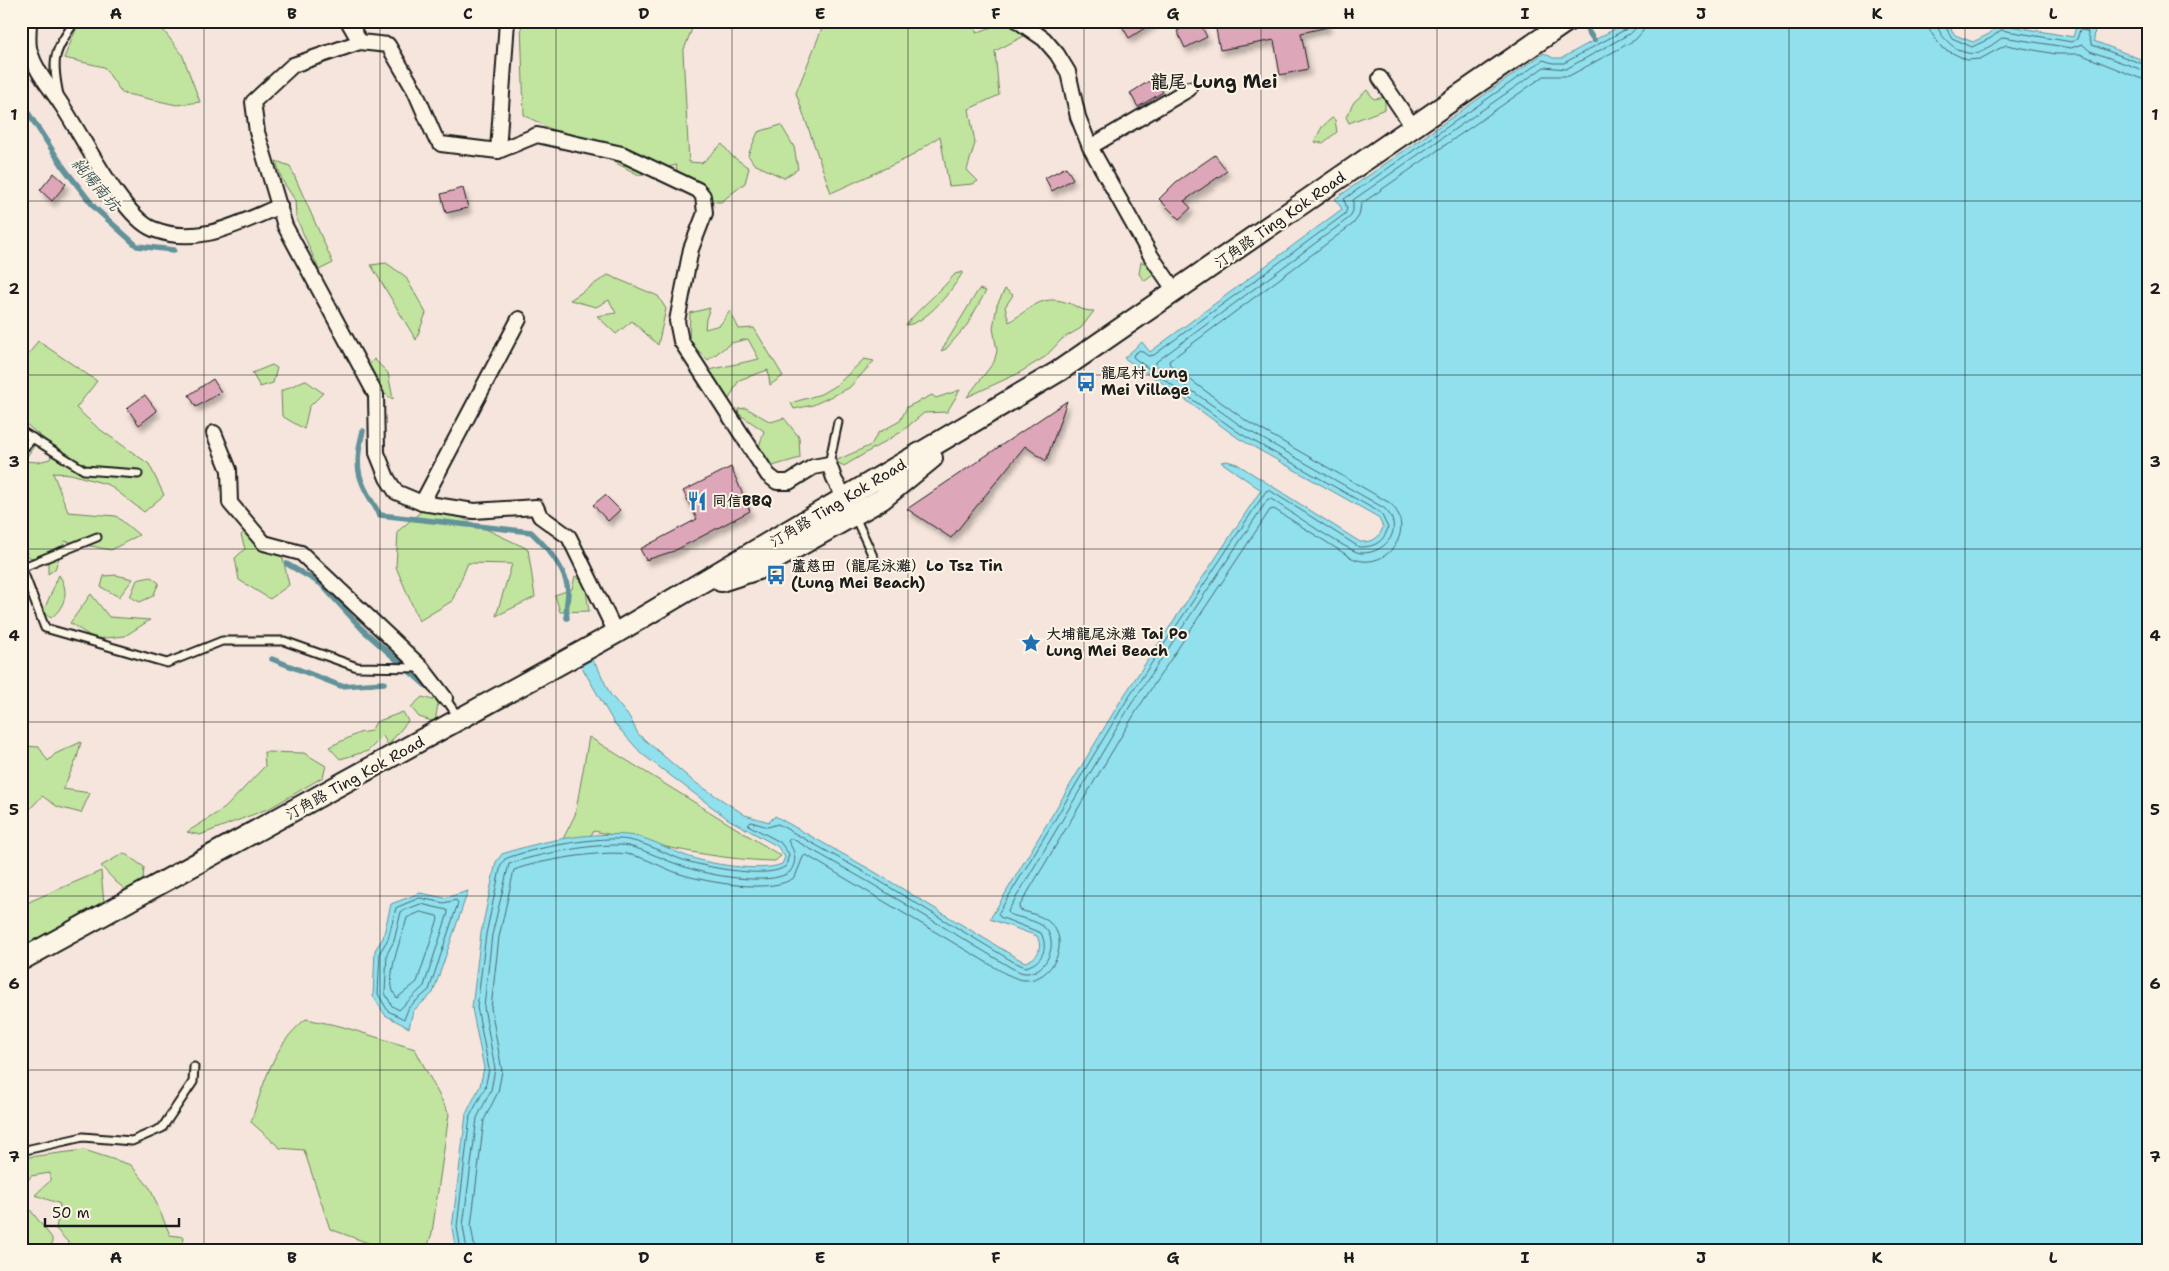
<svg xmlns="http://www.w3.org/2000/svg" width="2169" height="1271" font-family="'Shantell Sans','LXGW WenKai TC',sans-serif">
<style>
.green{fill:#c1e59f;stroke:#6e805e}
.water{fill:#90e0ee;stroke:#62929a}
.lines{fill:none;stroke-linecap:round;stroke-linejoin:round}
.shore{stroke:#4a6a70;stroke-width:1}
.stream{stroke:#62929a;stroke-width:5.5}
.building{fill:#dea6b9;stroke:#1c1c1c;filter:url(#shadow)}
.service-casing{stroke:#1c1c1c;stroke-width:11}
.minor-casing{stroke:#1c1c1c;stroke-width:18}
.secondary-casing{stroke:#1c1c1c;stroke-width:24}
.service{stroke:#fcf5e5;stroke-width:7}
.minor{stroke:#fcf5e5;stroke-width:14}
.secondary{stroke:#fcf5e5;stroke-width:20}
.grid{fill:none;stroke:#1c1c1c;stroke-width:1;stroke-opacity:0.55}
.labels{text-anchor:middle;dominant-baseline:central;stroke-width:4;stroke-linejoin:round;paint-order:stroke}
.street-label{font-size:15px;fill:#1c1c1c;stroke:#fcf5e5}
.poi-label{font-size:15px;font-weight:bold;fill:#1c1c1c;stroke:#fcf5e5;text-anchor:start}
.water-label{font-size:16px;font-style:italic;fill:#3f575b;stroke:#fcf5e5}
.quarter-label{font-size:18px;font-weight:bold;fill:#1c1c1c;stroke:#fcf5e5}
.neatline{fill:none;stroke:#1c1c1c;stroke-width:2}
.grid-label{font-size:16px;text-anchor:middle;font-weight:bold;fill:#1c1c1c}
</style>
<defs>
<filter id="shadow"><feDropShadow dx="3" dy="5.5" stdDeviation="2.5" flood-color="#0004"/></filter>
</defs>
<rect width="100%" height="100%" fill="#f6e5dc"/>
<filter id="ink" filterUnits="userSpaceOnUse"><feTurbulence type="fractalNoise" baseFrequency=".02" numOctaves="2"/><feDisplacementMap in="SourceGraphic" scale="10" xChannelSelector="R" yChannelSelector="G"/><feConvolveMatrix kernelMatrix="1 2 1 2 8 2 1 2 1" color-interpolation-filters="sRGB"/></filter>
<g filter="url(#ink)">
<!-- green -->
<g class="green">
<path d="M86,21H131L133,24L141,21H156L182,54L200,102L177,105L122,93L104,67L64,58L77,27Z"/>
<path d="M521,21H695L683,52L689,162L702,163L722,144L732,156L749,168L745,183L721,202L696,201L709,187L681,189L676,165L639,175L524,115Z"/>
<path d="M825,21H974L976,33L1007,21H1024L1028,34L995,51L999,95L969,109L975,143L967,170L978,181L973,184L949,186L940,136L910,157L831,193L796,93Z"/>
<path d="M1367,90L1374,99L1385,97V109L1349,123L1346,117L1354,102Z"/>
<path d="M1332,118L1335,120L1337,132L1323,143L1314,142L1322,127Z"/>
<path d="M781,125L794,147L798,169L784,178L754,164L748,155L758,132Z"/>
<path d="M276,161L290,166L333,263L319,270L296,217L295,200L282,180Z"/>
<path d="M1141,262L1164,267L1145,281L1139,274Z"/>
<path d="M386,263L405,276L426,313L416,340L371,265Z"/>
<path d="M963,272C953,289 926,324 906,325C921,306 940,292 955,274Z"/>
<path d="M608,275L658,296L666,309L658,345L632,321L616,334L597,316L616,313L609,300L596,307L570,300Z"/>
<path d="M979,289L986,291L967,325L946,349L941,351Z"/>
<path d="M1005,289L1013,295L1005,307L1009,322C1028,311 1040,294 1065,302C1077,305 1079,311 1094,311L1081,328L1062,339L1045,357L1017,374L967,397L994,362L997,351L993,328L997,305Z"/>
<path d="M710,308L706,319L705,329L720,325L730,311L739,329L754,328L783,376L770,385L768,370L739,380L729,399L699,387L700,372L759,359L748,339L731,343L708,360L689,342L690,313Z"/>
<path d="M38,341L97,381L76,408L98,428L149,464L164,495L144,512L109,485L71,474L53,473L68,512L116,516L139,535L111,550L65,541L55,569L48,574V562L29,557L23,546L28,536L21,533V517H25L21,501V437L34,446L24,461L38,462L50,459L54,447L21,420V365Z"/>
<path d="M374,359L388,373L393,399L380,391L368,366Z"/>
<path d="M864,359L874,361L849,388L813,405L794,409L791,403L821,394L838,384Z"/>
<path d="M272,365L277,368L273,383L260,387L252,373Z"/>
<path d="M305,380L323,393L309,407L304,429L282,416L281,391Z"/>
<path d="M960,390L947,412L924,413L901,432L844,466L835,461L871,445L878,433L900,421L907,407L932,395L936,398Z"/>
<path d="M746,408L771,422L784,418L799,437L800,458L769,467L757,453L764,431L739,414L738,409Z"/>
<path d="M424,509L456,515L528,549L535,597L496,616L512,564L468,563L452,601L419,621L396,567L398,531Z"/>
<path d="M254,522L280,545L289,585L270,599L239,580L235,558L245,549L241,535Z"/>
<path d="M59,575C70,591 65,607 51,618L43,612Z"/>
<path d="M116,575L133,579L119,597L101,587L104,576Z"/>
<path d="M575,576L585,583L589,611L560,612L555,595L572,589Z"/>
<path d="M151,577L159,583L153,596L140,602L130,597L137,580Z"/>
<path d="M21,594L28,607L22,624H21Z"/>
<path d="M91,594L109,617L150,620L125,636L95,639L70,623Z"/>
<path d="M443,690L450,699L438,704L435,722L419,717L411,707L422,697L433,700Z"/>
<path d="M403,712L408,721L388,745L383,736L368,751L340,759L329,747L359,733L371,731L376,722Z"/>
<path d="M589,737L781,856L775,861C713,860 654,844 594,831L586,841L563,839L575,815Z"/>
<path d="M81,742L77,758L63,789L90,793L81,813L58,807L42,796L21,819V749L24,746L39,747L48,761L55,754Z"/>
<path d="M264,752L304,753L326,766L323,777L270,808L200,835L187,832L225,808L265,766Z"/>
<path d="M124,853L144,867L143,880L130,893L116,882L101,866Z"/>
<path d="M101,871L104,904L21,950V908L31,901Z"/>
<path d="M306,1019L340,1026L415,1049L449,1114L432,1233L428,1245L398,1250H368L371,1244L330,1229L304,1150L280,1148L251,1122C264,1083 273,1045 306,1019Z"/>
<path d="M84,1150L131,1165L150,1188L170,1235L184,1237L182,1250H75L56,1229L60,1204L35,1195L50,1181V1173L31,1176L21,1191V1158Z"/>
<path d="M25,1203L52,1238V1250H31L32,1247L21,1240V1205Z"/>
</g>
<!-- water -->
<g class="water">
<path d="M1629,21H1946L1955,35L1973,42L1989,34L1999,24L2073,37L2077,23L2095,27L2094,41L2148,62V1250H456L452,1228L466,1114L480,1086L484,1068L472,1008L481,933L496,862L502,854C541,841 586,832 627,835C646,836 666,848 684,855C706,864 761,873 782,864L785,857L777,846L728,819L642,754L614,723L583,669L582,665L592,660L598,668L610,694L630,718L638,734L693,781L745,815L769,822L775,816L873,871L1015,957L1025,962C1038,958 1043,949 1037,936L990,919L1121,700L1261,490L1221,462L1227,461L1237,464L1360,542C1373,542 1379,539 1383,527L1378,517L1238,438L1161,382L1124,358L1142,342L1150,352L1342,209L1335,199L1544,53L1553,58H1562Z"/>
<path d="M468,891L433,993L413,1011L409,1028L385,1015L373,996L375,950L383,938L391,904L420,893L445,898Z"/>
</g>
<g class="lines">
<!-- shore -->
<g class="shore">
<path d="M1929,21L1930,31L1942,48L1967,60L1980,59L2006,45L2056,54H2080L2139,78L2148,80"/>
<path d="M1936,21C1937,36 1960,57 1976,53C1986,50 1995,43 2003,37L2071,48L2082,44L2090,51L2148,72"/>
<path d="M1942,21L1952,38L1972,47L1991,38L2001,30L2072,42L2077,39L2080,30L2087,31L2092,45L2148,66"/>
<path d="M420,898L444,903L456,900L458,903L429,990L409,1007L404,1019L388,1011L378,994L380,952L388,939L396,908Z"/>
<path d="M421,904L447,910L448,913L424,986L399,1010L392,1006L385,993L387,954L394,941L401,912Z"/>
<path d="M421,912L437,916L438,919L417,982L397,998C382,982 402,938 407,918Z"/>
<path d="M461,1250L457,1227L470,1116L485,1088L489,1069L477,1007L486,934L501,865L505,859C530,848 603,835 629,840C649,844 667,855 686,861C707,867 769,880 786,866L789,854L780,842L748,825L751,822L768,827L778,824L871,876L1012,961L1025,967C1042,963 1049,949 1041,933L1000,917L998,914L1125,703L1266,491L1269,490L1359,547C1374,547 1383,543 1388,528L1381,513L1241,434L1134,358L1133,355L1140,350L1148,356L1154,355L1345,214L1347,209L1344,199L1543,60L1553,63H1564L1628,28L1631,21"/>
<path d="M467,1250L463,1226L477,1118L491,1090L495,1069L484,1007L492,935L509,864C532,855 605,841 629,846C648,851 664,860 682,866C706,875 769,887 790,872C798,860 795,852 788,841L791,838L867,881L1010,967C1014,969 1019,972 1024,973C1046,975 1060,943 1045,928C1037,920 1019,918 1009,914L1008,911L1130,706L1268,499H1271C1285,508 1350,553 1361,553C1386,554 1406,528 1384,508L1244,428L1156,365V362L1349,218L1353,211V200L1544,67L1566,69L1631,33L1636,28L1637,21"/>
<path d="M475,1250L471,1226L484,1120L498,1092L502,1071L491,1008L499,937L514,870C536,861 603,850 626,854C646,857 662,868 680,874C706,882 773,895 795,877L803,857L806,855L1006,974C1012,976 1018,980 1024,980C1053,982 1072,940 1049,922C1041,915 1029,913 1020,910L1019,907L1137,710L1270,510L1274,509L1350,557C1384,575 1419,531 1390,503L1248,422L1170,365L1169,361L1353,224L1359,216L1361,204L1544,76H1569L1635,40L1643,31L1645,21"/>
</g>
<!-- stream -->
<g class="stream">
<path d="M1588,31L1594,40"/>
<path d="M21,102L64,168L95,208L137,246L174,250"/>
<path d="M363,431C352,471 360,482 380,515L531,532C547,547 566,568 568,591C568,600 565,609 567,618"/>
<path d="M287,564L321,584L363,630L425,685"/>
<path d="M272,659L341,686L384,683"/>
</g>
</g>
<!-- building -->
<g class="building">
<path d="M1119,21H1156L1129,38Z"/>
<path d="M1196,21H1199L1207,37L1185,48L1177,31Z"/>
<path d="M1228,21H1327L1328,27L1301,33L1308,69L1280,75L1274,40L1220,50L1215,24Z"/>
<path d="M1154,78L1163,92L1138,107L1130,93Z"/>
<path d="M1215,155L1227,171L1184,201L1191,208L1179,219L1159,199L1176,182Z"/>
<path d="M1066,167L1073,179L1052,191L1045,178Z"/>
<path d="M54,173L66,184L52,201L40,190Z"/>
<path d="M463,188L468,208L446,213L441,194Z"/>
<path d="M213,379L221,392L196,407L189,395Z"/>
<path d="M145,395L157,411L139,425L127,408Z"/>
<path d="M1067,401L1046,461L1025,446L951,538L907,509Z"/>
<path d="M731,467L750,511L674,551L646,560L640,549L697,519L683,491Z"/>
<path d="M605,495L620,510L608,521L593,505Z"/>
</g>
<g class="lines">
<defs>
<g id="service">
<path d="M59,95C51,57 54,53 75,21"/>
<path d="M21,431L84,470L138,474"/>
<path d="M21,451L33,438"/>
<path d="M829,464L838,422"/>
<path d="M855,517L876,563"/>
<path d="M21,566L45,628L167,663L222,641H284L357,667L420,668"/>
<path d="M21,568L97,537"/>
<path d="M445,698L459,718"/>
<path d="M21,1151L83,1137L132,1141L162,1128L193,1082L194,1067"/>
</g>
<g id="minor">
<path d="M29,21C29,31 27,43 30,52C36,72 50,87 61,104C81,133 122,217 153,229C198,247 239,223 280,206"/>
<path d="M348,21L360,42"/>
<path d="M1018,21L1044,39L1057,54L1068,72L1078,117L1090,147L1151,256L1175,291"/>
<path d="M1380,78L1413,127"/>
<path d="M1090,147L1189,89"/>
<path d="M498,151L507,21"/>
<path d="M214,433L229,470L230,503L264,543L301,553L422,668L445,698"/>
<path d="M422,503L519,319"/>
<path d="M616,633L569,537L540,516L536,507L474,511L422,503L396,492L387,478L377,453L376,395L285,226L257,132L253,102L293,65L360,42L388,45L415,91L435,137L441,144L498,151L537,135L622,154L698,190L703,196L705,213L691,249L677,321L681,341L768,475L777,482H789L813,467L829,464L835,481L846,499"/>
</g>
<g id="secondary">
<path d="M721,581L758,569L882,499L932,458"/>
<path d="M21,960L616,633L1059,371L1567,21"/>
</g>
</defs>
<!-- service casing -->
<use href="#service" class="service-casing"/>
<!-- minor casing -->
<use href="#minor" class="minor-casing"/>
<!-- secondary casing -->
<use href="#secondary" class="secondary-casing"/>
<!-- service -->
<use href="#service" class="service"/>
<!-- minor -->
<use href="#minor" class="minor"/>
<!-- secondary -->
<use href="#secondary" class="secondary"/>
</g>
</g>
<!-- grid -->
<path class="grid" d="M204,21V1250M380,21V1250M556,21V1250M732,21V1250M908,21V1250M1084,21V1250M1261,21V1250M1437,21V1250M1613,21V1250M1789,21V1250M1965,21V1250M21,201H2148M21,375H2148M21,549H2148M21,722H2148M21,896H2148M21,1070H2148"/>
<!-- icons -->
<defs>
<symbol id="bus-bare" viewBox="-9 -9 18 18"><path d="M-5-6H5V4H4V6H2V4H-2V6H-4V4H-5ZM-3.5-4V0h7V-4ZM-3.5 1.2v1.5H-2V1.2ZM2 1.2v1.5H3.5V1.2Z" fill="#1f6fb2" stroke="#fcf5e5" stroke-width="2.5" paint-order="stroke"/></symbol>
<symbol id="restaurant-bare" viewBox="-9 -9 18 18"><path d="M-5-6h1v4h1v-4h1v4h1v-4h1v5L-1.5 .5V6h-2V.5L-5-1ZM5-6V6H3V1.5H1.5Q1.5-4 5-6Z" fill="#1f6fb2" stroke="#fcf5e5" stroke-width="2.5" paint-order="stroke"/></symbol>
<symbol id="sight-bare" viewBox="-9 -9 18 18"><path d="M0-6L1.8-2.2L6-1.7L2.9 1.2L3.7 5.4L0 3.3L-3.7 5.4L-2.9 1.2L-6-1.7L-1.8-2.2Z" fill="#1f6fb2" stroke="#fcf5e5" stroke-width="2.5" paint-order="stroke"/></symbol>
</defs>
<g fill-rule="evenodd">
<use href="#bus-bare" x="1072" y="368" width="28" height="28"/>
<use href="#restaurant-bare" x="683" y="487" width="28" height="28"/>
<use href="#bus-bare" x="762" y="561" width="28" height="28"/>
<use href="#sight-bare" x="1017" y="629" width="28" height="28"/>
</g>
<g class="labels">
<!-- street labels -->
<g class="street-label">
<text transform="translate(1280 220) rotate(-35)">汀角路 Ting Kok Road</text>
<text transform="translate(838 503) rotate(-31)">汀角路 Ting Kok Road</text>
<text transform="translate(355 778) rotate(-29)">汀角路 Ting Kok Road</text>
</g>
<!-- poi labels -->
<g class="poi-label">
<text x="1101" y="373">龍尾村 Lung<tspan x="1101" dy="17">Mei Village</tspan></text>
<text x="712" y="501">同信BBQ</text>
<text x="791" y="566">蘆慈田（龍尾泳灘）Lo Tsz Tin<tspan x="791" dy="17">(Lung Mei Beach)</tspan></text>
<text x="1046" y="634">大埔龍尾泳灘 Tai Po<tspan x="1046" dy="17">Lung Mei Beach</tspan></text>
</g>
<!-- water labels -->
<g class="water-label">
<text transform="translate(96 184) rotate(49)">純陽南坑</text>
</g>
<!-- quarter labels -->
<g class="quarter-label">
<text x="1214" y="82">龍尾 Lung Mei</text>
</g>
</g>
<!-- margin -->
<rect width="2169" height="1271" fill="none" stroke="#fcf5e5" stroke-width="55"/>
<!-- scale -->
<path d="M45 1218v8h134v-8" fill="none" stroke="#1c1c1c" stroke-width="2.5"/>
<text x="52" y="1218" font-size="15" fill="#1c1c1c" stroke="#fcf5e5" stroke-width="4" paint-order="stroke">50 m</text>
<rect x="28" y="28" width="2114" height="1216" class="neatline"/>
<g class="grid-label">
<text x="116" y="19">A</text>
<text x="292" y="19">B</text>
<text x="468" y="19">C</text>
<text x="644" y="19">D</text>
<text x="820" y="19">E</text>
<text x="996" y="19">F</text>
<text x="1173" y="19">G</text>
<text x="1349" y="19">H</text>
<text x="1525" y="19">I</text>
<text x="1701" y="19">J</text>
<text x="1877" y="19">K</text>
<text x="2053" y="19">L</text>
<text x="14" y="120">1</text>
<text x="2155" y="120">1</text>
<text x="14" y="294">2</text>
<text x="2155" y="294">2</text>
<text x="14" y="467">3</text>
<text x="2155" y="467">3</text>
<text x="14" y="641">4</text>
<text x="2155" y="641">4</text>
<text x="14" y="815">5</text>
<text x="2155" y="815">5</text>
<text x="14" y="989">6</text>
<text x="2155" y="989">6</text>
<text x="14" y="1162">7</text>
<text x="2155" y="1162">7</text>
<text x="116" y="1263">A</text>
<text x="292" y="1263">B</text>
<text x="468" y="1263">C</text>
<text x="644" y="1263">D</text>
<text x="820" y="1263">E</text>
<text x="996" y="1263">F</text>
<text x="1173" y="1263">G</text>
<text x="1349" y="1263">H</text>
<text x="1525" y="1263">I</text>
<text x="1701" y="1263">J</text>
<text x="1877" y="1263">K</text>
<text x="2053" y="1263">L</text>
</g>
</svg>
